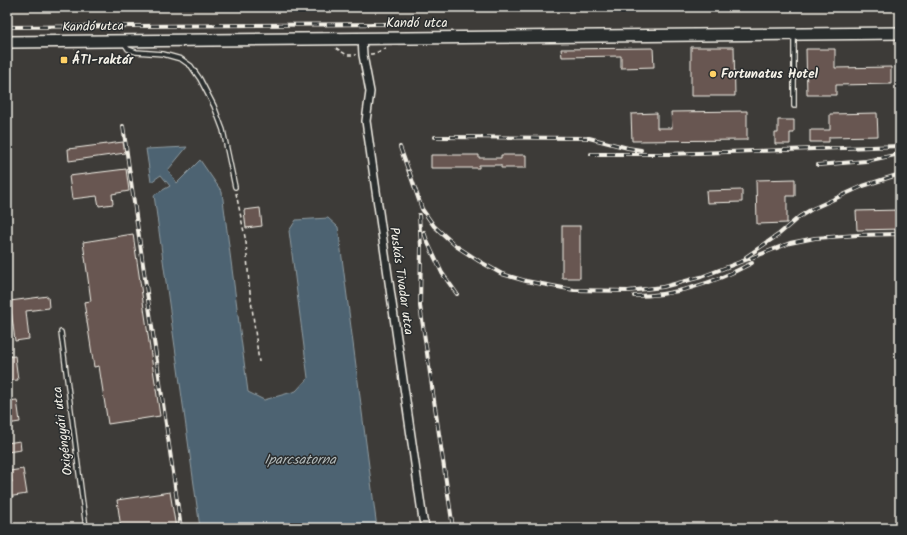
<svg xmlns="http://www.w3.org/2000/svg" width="907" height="535" font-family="Kalam,sans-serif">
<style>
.built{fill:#3d3a38}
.water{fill:#4e6472;stroke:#909ca1}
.building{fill:#685751;stroke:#f4f1e8}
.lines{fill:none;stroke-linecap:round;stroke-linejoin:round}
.lane-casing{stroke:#f4f1e8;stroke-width:6}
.street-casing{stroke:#f4f1e8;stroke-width:10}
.secondary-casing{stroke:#f4f1e8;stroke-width:14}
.path{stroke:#f4f1e8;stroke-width:1.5;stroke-dasharray:4 3;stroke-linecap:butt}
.lane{stroke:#2a2d2e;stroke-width:3.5}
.street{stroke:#2a2d2e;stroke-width:7}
.secondary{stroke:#2a2d2e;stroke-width:11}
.rail-casing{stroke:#f4f1e8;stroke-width:4}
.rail{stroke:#2a2d2e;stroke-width:2.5;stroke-dasharray:8;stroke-linecap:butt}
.poi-dot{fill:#ffd166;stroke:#2a2d2e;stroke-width:1.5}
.labels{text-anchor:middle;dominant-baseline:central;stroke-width:3;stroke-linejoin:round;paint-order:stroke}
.street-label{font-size:13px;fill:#f4f1e8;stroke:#2a2d2e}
.poi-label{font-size:13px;font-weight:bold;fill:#f4f1e8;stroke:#2a2d2e;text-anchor:start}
.water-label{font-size:14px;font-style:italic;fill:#b2b9b9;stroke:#2a2d2e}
</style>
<rect width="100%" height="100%" fill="#2a2d2e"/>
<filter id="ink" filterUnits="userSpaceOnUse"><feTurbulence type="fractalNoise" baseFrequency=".025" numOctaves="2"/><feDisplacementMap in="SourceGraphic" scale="8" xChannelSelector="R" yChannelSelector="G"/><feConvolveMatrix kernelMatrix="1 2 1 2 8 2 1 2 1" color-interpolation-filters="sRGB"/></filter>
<g filter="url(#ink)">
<!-- built -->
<path class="built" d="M7,7H900V528H377L338,227L328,218L296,220L289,231L308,378L297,391L264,400L248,392L222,192L184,177L177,183L168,170L187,147L146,149L152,182L161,175L170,187L154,196L200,528H7Z"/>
<!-- water -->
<path class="water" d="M187,147L168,170L177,183L200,160L222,192L248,392L264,400L296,391L308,378L289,231L296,220L328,218L338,227L377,528H200L154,195L170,186L161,175L151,182L146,149Z"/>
<!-- building -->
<g class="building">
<path d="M691,47H734L735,96H691Z"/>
<path d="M653,48L654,67L621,68V56L562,57L561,49Z"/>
<path d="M806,49H835V68L891,67V84L836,85V95H807Z"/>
<path d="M747,111V140L632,141L631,114L657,113V128H672L671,112Z"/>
<path d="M877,113L878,136L829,137V142H810V130H830V114Z"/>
<path d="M778,120H794V133H790V144H775V133H778Z"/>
<path d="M123,142L125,153L69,161L68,149Z"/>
<path d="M431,155H479V158H501V155H526V168H501V165H479V168H431Z"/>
<path d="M126,169L129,191L112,194L113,204L99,206L97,196L72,199L69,176Z"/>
<path d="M795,179V196H787V223L757,224L756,180Z"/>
<path d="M742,190V202L707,203L706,191Z"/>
<path d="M260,208L262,226L246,228L244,210Z"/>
<path d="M900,210V229L857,230L856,211Z"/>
<rect x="562" y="226" width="18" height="52"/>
<path d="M133,234L160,416L108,424L99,366L94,367L84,302L91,301L83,242Z"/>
<path d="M48,296L49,308L26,311L29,339L15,341L10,301Z"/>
<path d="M15,356L18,380L7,381V357Z"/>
<path d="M17,400L20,422L7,424V401Z"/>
<path d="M20,441L21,450L7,452V443Z"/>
<path d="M23,469L27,494L7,497V482H12L10,471Z"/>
<path d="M170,492L176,528H121L117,500Z"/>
</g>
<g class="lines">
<defs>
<g id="lane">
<path d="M794,36V106"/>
<path d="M124,43L128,49L136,52L163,54L181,59L191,66L200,79L214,106L223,130L235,187"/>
<path d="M61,332L86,528"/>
</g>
<path id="street" d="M362,38L363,55L370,92L366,121L423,520L426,528"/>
<path id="secondary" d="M7,42L900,33"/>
</defs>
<!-- lane casing -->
<use href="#lane" class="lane-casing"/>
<!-- street casing -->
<use href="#street" class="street-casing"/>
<!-- secondary casing -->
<use href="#secondary" class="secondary-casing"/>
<!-- path -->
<g class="path">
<path d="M336,48L347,55H356"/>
<path d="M370,54C376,54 380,50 386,48"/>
<path d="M236,193L246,242L249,284L259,362"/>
</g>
<!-- lane -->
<use href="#lane" class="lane"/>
<!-- street -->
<use href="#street" class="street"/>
<!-- secondary -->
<use href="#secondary" class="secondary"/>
<defs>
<g id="rail">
<path d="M7,27L389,24"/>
<path d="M123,126L181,528"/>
<path d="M435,137L589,138L628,148L641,150"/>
<path d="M400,147L410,175"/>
<path d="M591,154H669L900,146"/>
<path d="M818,165L866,161L900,154"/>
<path d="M409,171L422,209L434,226L456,246L479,261L502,274L526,281L574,290L628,291L663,287L701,277L790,243L815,238L858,235L900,234"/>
<path d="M419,215L421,247L420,306L453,528"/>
<path d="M424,232L427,241L442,273L457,294"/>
<path d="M746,257L778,235L799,217L812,209L863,186L900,174"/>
<path d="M634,296C676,296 716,282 752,263"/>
</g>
</defs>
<!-- rail casing -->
<use href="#rail" class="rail-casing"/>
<!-- rail -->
<use href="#rail" class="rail"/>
</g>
</g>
<!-- markers -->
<g class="poi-dot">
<rect x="60" y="56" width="8" height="8" rx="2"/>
<circle cx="713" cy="74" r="4"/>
</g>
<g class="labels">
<!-- street labels -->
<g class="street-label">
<text x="417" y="23">Kandó utca</text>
<text transform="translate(93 27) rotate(-1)">Kandó utca</text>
<text transform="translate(401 281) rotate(82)">Puskás Tivadar utca</text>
<text transform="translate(63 431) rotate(-97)">Oxigéngyári utca</text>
</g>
<!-- poi labels -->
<g class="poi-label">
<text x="72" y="60">ÁTI-raktár</text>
<text x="721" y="74">Fortunatus Hotel</text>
</g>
<!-- water labels -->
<g class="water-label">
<text x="300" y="460">Iparcsatorna</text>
</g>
</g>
<!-- margin -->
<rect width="907" height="535" fill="none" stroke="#2a2d2e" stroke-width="24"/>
<rect x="12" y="12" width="883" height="511" fill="none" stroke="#f4f1e8" stroke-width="1.5" filter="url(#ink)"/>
</svg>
